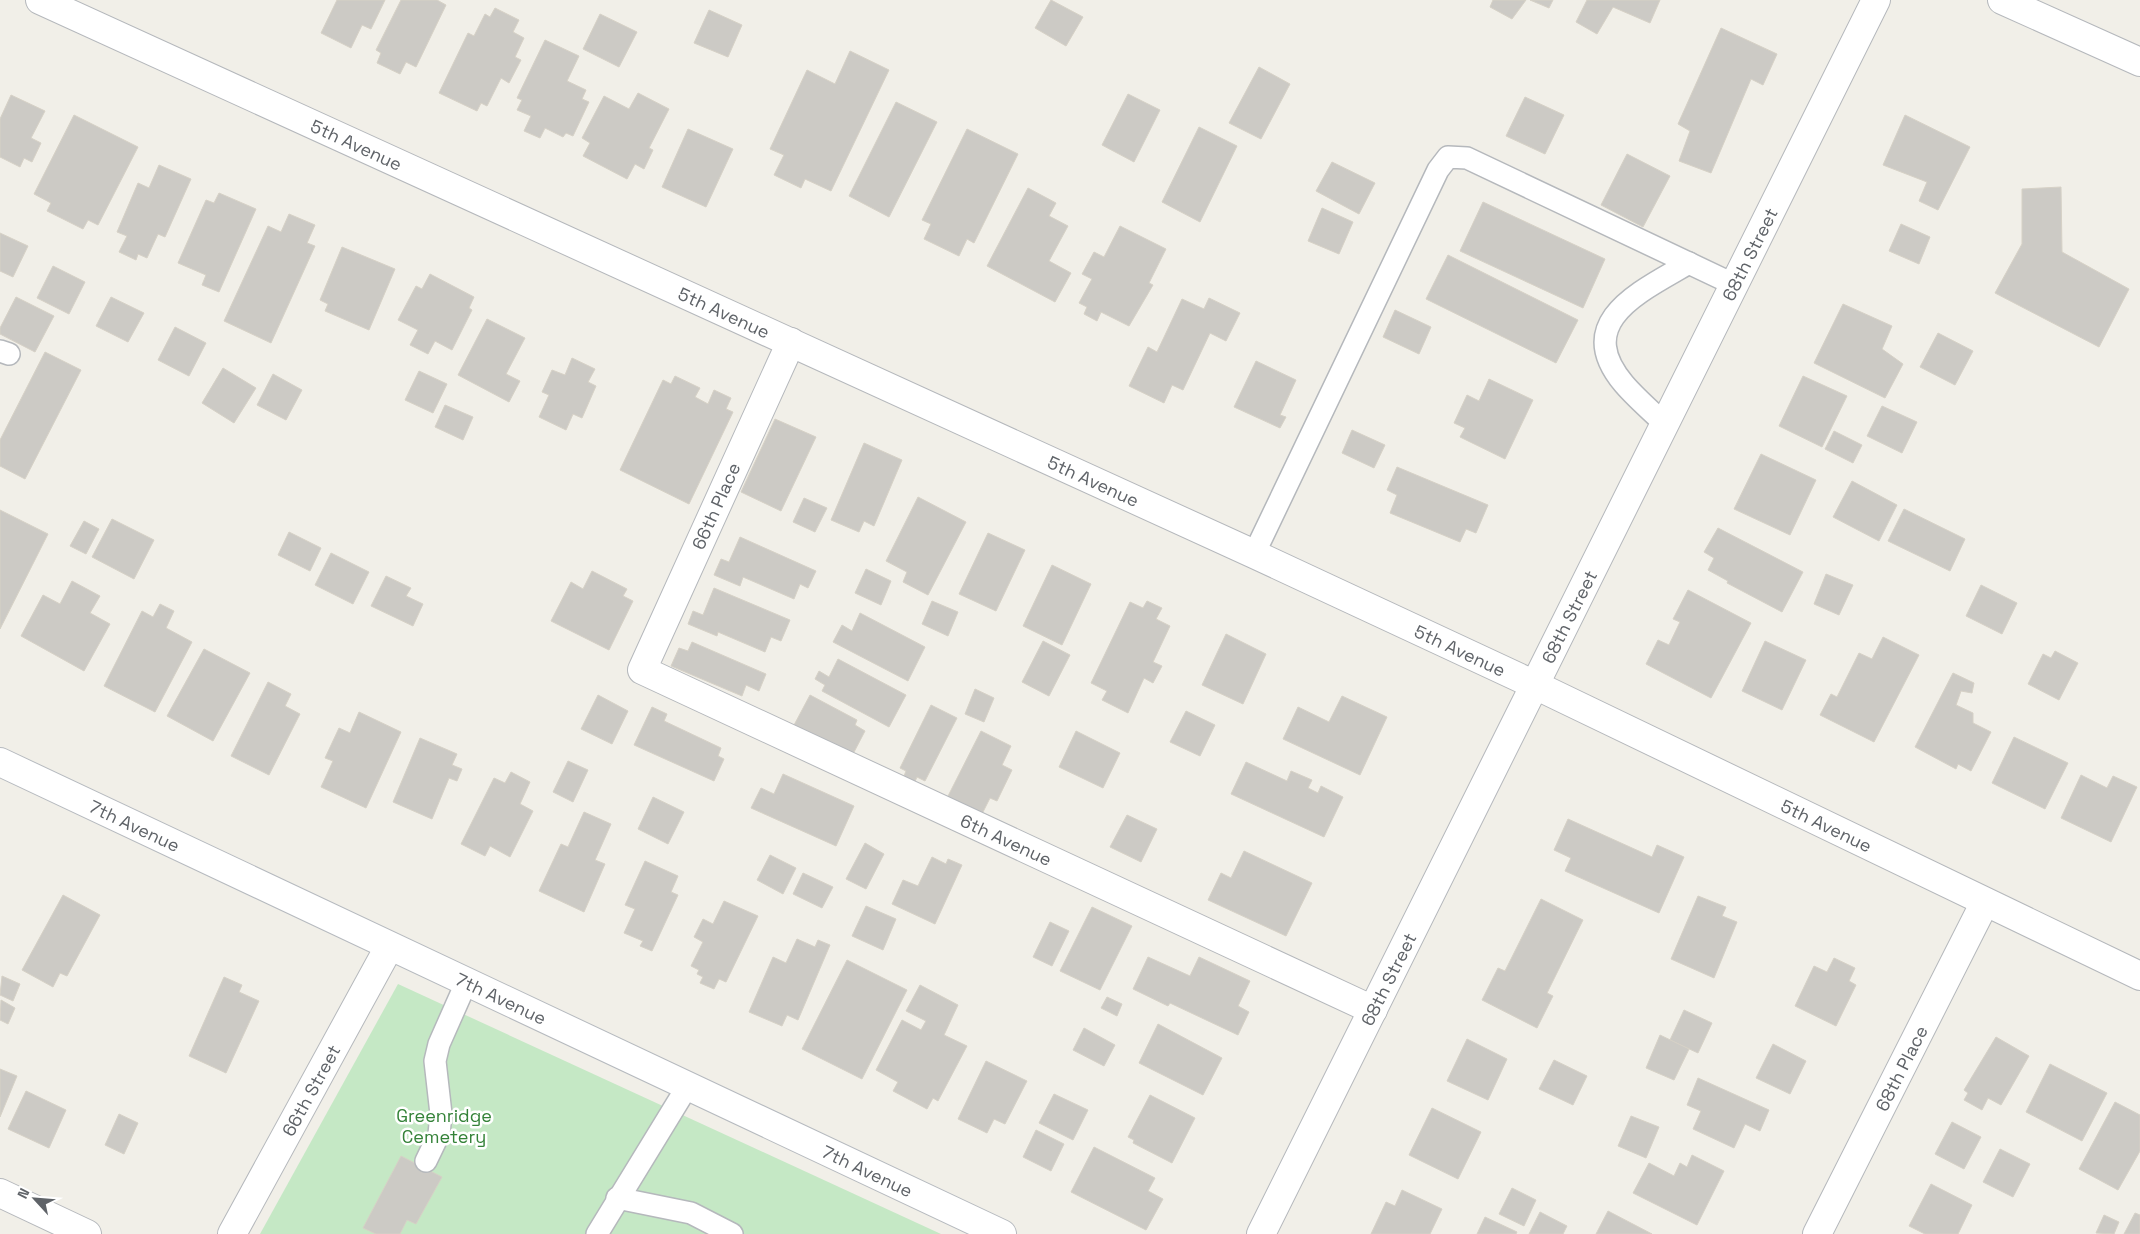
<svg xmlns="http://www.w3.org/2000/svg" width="2140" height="1234" font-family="'Space Grotesk',sans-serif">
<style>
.green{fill:#c5e8c5}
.building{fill:#cccac5;stroke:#d6d1c6}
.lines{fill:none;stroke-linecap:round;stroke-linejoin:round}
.lane-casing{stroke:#b5b8bc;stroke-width:24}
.street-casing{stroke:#b5b8bc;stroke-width:30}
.secondary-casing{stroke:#b6babf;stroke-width:30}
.lane{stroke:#fff;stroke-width:21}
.street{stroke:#fff;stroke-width:28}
.secondary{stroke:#fff;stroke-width:28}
.labels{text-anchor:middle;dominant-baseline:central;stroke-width:5;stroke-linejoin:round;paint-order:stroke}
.street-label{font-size:18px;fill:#5f6368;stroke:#fff}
.park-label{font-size:18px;fill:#348238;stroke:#fff}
</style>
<rect width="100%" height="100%" fill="#f1efe8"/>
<!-- green -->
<path class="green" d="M398,984L941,1234H260Z"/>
<!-- building -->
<g class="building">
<path d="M337,0H385L371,29L362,25L351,48L321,33Z"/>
<path d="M401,0H437L446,5L416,67L406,62L400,74L377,63L381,53L376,50Z"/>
<path d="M1051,0L1083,17L1066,46L1035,28Z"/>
<path d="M1493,0H1526L1512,19L1490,7Z"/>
<path d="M1530,0H1553L1549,8Z"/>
<path d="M1587,0H1660L1650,23L1613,7L1597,34L1576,22Z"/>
<path d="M495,8L519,20L513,32L524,38L515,57L521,60L509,83L501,78L487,106L481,103L477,111L439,93L468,33L474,36L485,14L490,17Z"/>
<path d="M709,10L742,25L728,57L694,43Z"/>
<path d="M600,14L637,32L619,67L583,49Z"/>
<path d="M1721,28L1777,54L1763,85L1751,79L1711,173L1679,161L1690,131L1678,124Z"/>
<path d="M545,40L579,56L567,81L586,90L582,99L589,102L573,136L566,133L563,137L545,128L540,138L524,131L531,116L517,110L522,100L517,98Z"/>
<path d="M850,51L889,70L831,191L805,179L801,188L774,175L784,155L770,149L807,70L835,84Z"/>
<path d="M1259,67L1290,84L1261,139L1229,123Z"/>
<path d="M638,93L669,109L649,148L653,150L644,169L635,164L627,179L583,156L590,143L582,138L604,96L629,109Z"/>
<path d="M1128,94L1160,110L1134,162L1102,145Z"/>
<path d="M11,95L45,111L31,138L41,143L32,162L24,158L20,167L0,157V119Z"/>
<path d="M1525,97L1564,115L1545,154L1506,136Z"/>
<path d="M896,102L937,122L889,217L849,196Z"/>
<path d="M74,115L138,147L98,225L88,220L83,229L47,211L51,203L34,194Z"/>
<path d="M1905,115L1970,147L1938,210L1919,201L1927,182L1883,165Z"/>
<path d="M1199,127L1237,146L1200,222L1162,202Z"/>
<path d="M688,129L733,149L706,207L662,187Z"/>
<path d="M967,129L1018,154L974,243L967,239L959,256L924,239L931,224L922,220Z"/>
<path d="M1627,154L1670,176L1643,227L1601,205Z"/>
<path d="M1332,162L1375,183L1359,214L1316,191Z"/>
<path d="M159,165L191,179L165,237L158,234L147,258L138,254L136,260L119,252L127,236L117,232L138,183L149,188Z"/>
<path d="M2061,187L2062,252L2129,289L2099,347L1995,293L2022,244V189Z"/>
<path d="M1028,188L1056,203L1049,216L1068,226L1049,261L1071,273L1055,302L987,266Z"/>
<path d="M219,193L256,209L219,292L202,285L206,275L178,263L206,200L214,203Z"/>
<path d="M1483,202L1605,259L1583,308L1460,251Z"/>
<path d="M1322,208L1353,222L1339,254L1308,241Z"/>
<path d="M289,214L315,225L307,243L315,246L271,343L224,321L268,226L281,232Z"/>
<path d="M1901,224L1930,237L1919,264L1889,251Z"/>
<path d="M1120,226L1166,249L1149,283L1153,285L1129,326L1101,312L1097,321L1084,314L1087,307L1079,303L1092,279L1082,274L1094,252L1104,257Z"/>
<path d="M0,233L28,246L13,277L0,271Z"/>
<path d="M342,247L395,269L369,330L325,311L328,304L320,300Z"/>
<path d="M1448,255L1578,320L1556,363L1426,299Z"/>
<path d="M53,266L85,282L69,314L37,298Z"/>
<path d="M430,274L474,297L469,308L472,310L452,350L435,341L428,354L410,345L418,330L398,320L416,286L422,289Z"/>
<path d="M16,297L54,316L35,352L0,334V328Z"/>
<path d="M111,297L144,313L128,342L96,326Z"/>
<path d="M1209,298L1240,313L1226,341L1210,333L1183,390L1172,385L1164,403L1129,386L1148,347L1157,352L1182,299L1204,309Z"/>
<path d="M1843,304L1892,326L1882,349L1903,364L1885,398L1814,363Z"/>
<path d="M1395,310L1431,327L1419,354L1383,337Z"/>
<path d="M487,319L525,338L506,374L520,381L509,402L458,375Z"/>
<path d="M175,327L206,343L189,376L158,360Z"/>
<path d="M1938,333L1973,351L1955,385L1920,367Z"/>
<path d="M45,352L81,370L25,479L0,466V440Z"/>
<path d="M572,358L595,369L588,382L596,386L582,418L573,414L566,430L539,417L549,395L542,392L552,370L565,375Z"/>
<path d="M1256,361L1296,380L1280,415L1286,417L1280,428L1234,407Z"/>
<path d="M223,368L256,388L234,423L202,403Z"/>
<path d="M419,371L447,384L433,413L405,400Z"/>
<path d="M273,374L302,390L286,420L257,405Z"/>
<path d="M675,376L700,388L695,397L708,404L714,390L731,398L726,409L733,412L689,504L620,470L663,380L671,384Z"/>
<path d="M1803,376L1847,396L1822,447L1779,426Z"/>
<path d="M1489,379L1533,400L1505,459L1460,437L1465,428L1454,423L1467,395L1479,401Z"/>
<path d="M445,405L473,417L463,440L435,427Z"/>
<path d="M1882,406L1917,422L1902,453L1867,436Z"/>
<path d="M775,419L816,437L781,511L741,492Z"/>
<path d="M1352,430L1385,445L1374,468L1342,453Z"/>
<path d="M1834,431L1862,445L1853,463L1825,449Z"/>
<path d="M864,443L902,460L874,526L864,521L859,532L831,520Z"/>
<path d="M1761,454L1816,480L1790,535L1734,509Z"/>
<path d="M1397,467L1488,505L1476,533L1466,529L1460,542L1390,513L1397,495L1387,490Z"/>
<path d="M1852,481L1897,505L1879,541L1833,517Z"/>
<path d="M918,497L966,522L928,595L903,582L907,572L886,561Z"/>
<path d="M804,498L827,508L815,532L793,522Z"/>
<path d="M1904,509L1965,539L1950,571L1888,541Z"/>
<path d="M0,510L48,534L0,629Z"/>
<path d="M112,519L154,540L134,579L92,557Z"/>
<path d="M84,521L99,529L86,554L70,546Z"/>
<path d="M1718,528L1803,572L1782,612L1727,583L1728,581L1708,570L1714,558L1704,552Z"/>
<path d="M289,532L321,548L310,571L278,555Z"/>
<path d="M988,533L1025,550L996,611L959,594Z"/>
<path d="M740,537L816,571L808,588L800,584L794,599L743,577L740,586L714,575L721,559L729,562Z"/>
<path d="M331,553L369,572L353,604L315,585Z"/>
<path d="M1052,565L1091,584L1062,645L1023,626Z"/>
<path d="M866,569L891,581L881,605L855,593Z"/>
<path d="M592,571L627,589L623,596L633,601L609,650L551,621L571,582L583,589Z"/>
<path d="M1826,574L1853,585L1839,615L1814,604Z"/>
<path d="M386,576L411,588L406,596L423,604L413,626L371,606Z"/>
<path d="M72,581L100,596L90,613L110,624L84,671L21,636L43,595L60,604Z"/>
<path d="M1981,585L2017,603L2002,634L1966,616Z"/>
<path d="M714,588L790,620L781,641L771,637L765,652L718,632L717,636L688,624L693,611L703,615Z"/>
<path d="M1688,590L1751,623L1711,698L1646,664L1658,640L1669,645L1680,622L1673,619Z"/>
<path d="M932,601L958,612L948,636L922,624Z"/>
<path d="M1147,601L1162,608L1156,619L1170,626L1153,662L1162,666L1153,683L1144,678L1128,713L1102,700L1107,691L1091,683L1130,602L1143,608Z"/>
<path d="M160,604L174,611L166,628L192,642L155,712L104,686L142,611L153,617Z"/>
<path d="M860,613L925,647L908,681L833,642L842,625L852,631Z"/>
<path d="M1226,634L1266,654L1243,704L1202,685Z"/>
<path d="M1883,637L1919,655L1874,742L1820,715L1831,694L1837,697L1859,653L1872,659Z"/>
<path d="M1043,641L1070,655L1049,696L1022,682Z"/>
<path d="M1765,641L1806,660L1782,710L1742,691Z"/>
<path d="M692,642L766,674L759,691L746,685L742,696L671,666L679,648L688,651Z"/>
<path d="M204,649L250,673L213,741L167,716Z"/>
<path d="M2055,651L2078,663L2059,700L2028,684L2043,654L2051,658Z"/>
<path d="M838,659L906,695L889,727L822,691L825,685L815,679L819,671L829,677Z"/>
<path d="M1953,673L1974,683L1972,693L1961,691L1956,705L1973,713V723L1991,732L1971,771L1958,764L1956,769L1915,747Z"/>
<path d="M268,682L291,694L285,706L300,714L269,775L231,756Z"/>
<path d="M975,689L994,698L984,722L965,714Z"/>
<path d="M598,695L628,711L612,744L581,729Z"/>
<path d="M810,695L857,720L855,725L865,731L853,754L845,749L842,753L793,727Z"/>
<path d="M1342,696L1387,717L1360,775L1283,739L1298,707L1329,722Z"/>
<path d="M931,705L957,718L925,781L917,777L913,786L902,781L906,771L900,768Z"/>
<path d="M652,707L667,714L664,721L721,748L718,756L724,759L714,781L634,745Z"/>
<path d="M1186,711L1215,725L1200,756L1170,742Z"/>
<path d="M359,712L401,732L366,808L321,787L333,761L325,758L339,728L350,733Z"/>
<path d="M981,731L1011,746L1002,765L1012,770L997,801L990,798L982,814L945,802Z"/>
<path d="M1076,731L1120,753L1103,788L1059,767Z"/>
<path d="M2014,737L2068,763L2045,809L1992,783Z"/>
<path d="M420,738L457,754L452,765L462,769L457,781L449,778L432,819L393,802Z"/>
<path d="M568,761L588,770L573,802L553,792Z"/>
<path d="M1246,762L1287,781L1291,771L1312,780L1308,788L1318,793L1321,786L1343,797L1324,837L1231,794Z"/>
<path d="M511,772L530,782L520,804L533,811L510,857L490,846L485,856L461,844L494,778L505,783Z"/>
<path d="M783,774L854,806L836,846L751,808L761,788L774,794Z"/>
<path d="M2081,775L2107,788L2113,776L2137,787L2111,842L2061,818Z"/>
<path d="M653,797L684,812L668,844L638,829Z"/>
<path d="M584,812L611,824L595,860L605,864L584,912L539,891L561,844L568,847Z"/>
<path d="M1127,815L1157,829L1141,862L1110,847Z"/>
<path d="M1568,819L1652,857L1657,845L1684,857L1659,913L1565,871L1571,858L1554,850Z"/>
<path d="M865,843L884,854L866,889L846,879Z"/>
<path d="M1244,851L1312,883L1286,936L1208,900L1221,873L1231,878Z"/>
<path d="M770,855L796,868L783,894L757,880Z"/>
<path d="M932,857L946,864L948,859L962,865L935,924L892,904L903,880L918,886Z"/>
<path d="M645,861L678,876L671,892L678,895L652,951L640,946L643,941L624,933L635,909L625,905Z"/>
<path d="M803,873L833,887L822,908L793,894Z"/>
<path d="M63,895L100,915L67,976L60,973L53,987L22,970Z"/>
<path d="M1698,896L1726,907L1722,916L1737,922L1714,978L1671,959Z"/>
<path d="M1541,899L1583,920L1547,993L1553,996L1537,1028L1482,1000L1498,968L1505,971Z"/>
<path d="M724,901L758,916L726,982L719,979L714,989L700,983L703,977L697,974L699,970L691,966L703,942L694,937L703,919L713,924Z"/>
<path d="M866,906L896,919L883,950L852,936Z"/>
<path d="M1092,907L1132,926L1100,990L1060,971Z"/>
<path d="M1050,922L1069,931L1052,966L1033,957Z"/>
<path d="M797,939L815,947L818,940L830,945L798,1020L787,1015L782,1026L749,1012L773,957L786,963Z"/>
<path d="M1148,957L1190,976L1199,957L1250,981L1238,1006L1249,1012L1238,1035L1170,1003L1168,1006L1133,989Z"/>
<path d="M1834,958L1855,968L1849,981L1856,985L1836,1026L1795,1006L1814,966L1827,972Z"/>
<path d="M847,960L907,990L862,1079L802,1049Z"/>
<path d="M2,976L20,984L13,1001L0,995Z"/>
<path d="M224,977L242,985L239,992L259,1001L226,1073L189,1056Z"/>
<path d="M920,985L958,1005L944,1035L967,1046L938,1101L933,1098L927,1109L893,1091L898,1082L876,1070L902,1020L921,1030L926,1021L906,1011Z"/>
<path d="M1107,997L1122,1004L1117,1016L1101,1008Z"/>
<path d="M1,1000L15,1008L8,1024L0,1020Z"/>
<path d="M1684,1010L1712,1023L1698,1053L1670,1040Z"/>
<path d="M1158,1024L1222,1058L1203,1095L1139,1063Z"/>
<path d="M1084,1028L1115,1045L1104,1066L1073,1050Z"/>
<path d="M1660,1035L1689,1049L1674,1080L1646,1068Z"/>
<path d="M1996,1037L2029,1056L2001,1105L1988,1098L1982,1110L1964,1100L1968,1093L1964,1090Z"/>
<path d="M1467,1039L1507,1059L1488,1100L1447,1081Z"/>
<path d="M1773,1044L1806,1061L1790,1094L1756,1078Z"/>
<path d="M1554,1060L1587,1076L1573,1105L1539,1089Z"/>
<path d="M986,1061L1027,1081L1005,1124L994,1119L987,1133L958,1119Z"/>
<path d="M2050,1064L2107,1093L2082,1141L2026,1112Z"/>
<path d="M0,1069L17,1076L0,1117Z"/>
<path d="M1698,1078L1769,1110L1760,1131L1745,1124L1734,1148L1693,1129L1701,1111L1687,1105Z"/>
<path d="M26,1091L66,1110L49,1148L8,1129Z"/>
<path d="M1054,1094L1088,1110L1073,1140L1039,1123Z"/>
<path d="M1150,1095L1195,1118L1172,1163L1133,1143L1134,1140L1128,1137Z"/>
<path d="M2115,1102L2140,1115V1151L2118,1190L2079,1169Z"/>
<path d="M1432,1108L1481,1132L1458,1179L1409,1155Z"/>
<path d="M119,1114L138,1123L124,1154L105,1145Z"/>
<path d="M1631,1116L1659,1127L1646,1158L1618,1146Z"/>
<path d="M1952,1122L1981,1137L1964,1169L1935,1154Z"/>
<path d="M1036,1130L1064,1144L1051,1171L1023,1157Z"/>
<path d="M1094,1147L1155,1178L1148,1191L1163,1199L1146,1230L1071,1192Z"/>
<path d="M2000,1149L2030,1164L2013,1197L1983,1182Z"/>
<path d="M1692,1155L1724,1171L1697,1225L1633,1193L1649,1163L1674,1176L1680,1163L1687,1167Z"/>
<path d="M401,1156L442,1177L416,1224L407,1220L400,1234H376L363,1228Z"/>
<path d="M1931,1184L1972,1205L1958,1234H1925L1909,1226Z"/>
<path d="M1512,1188L1536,1200L1524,1226L1499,1214Z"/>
<path d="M1402,1190L1442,1209L1430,1234H1371L1386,1202L1395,1206Z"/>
<path d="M1608,1211L1652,1234H1596Z"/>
<path d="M1540,1212L1567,1226L1563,1234H1529Z"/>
<path d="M2135,1213L2140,1215V1234H2124Z"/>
<path d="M2104,1215L2119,1222L2114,1234L2096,1233Z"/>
<path d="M1485,1217L1517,1232L1516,1234H1477Z"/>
</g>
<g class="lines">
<defs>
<g id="lane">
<path d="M0,351L9,354"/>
<path d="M1665,424C1651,411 1636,398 1624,384C1571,321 1642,291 1689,263"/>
<path d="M1254,554L1438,170L1448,157L1467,158L1735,285"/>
<path d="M426,1161L439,1134L441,1114L435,1061L439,1044L466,983"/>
<path d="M617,1198L691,1213L732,1234"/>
<path d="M597,1234L687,1087"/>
</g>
<g id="street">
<path id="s1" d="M40,0L1254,554L1535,685L2140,976"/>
<path d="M2002,0L2140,62"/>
<path id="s2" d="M791,342L642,670L1373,1010"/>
<path d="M0,1193L87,1234"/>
<path id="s3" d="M232,1234L389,947"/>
<path id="s4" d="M1261,1234L1876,0"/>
<path id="s5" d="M1817,1234L1985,902"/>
</g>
<g id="secondary">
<path id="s6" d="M0,762L1002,1234"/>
</g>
</defs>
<!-- lane casing -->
<use href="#lane" class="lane-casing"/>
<!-- street casing -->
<use href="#street" class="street-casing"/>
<!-- secondary casing -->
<use href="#secondary" class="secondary-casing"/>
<!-- lane -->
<use href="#lane" class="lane"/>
<!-- street -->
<use href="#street" class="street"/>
<!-- secondary -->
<use href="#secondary" class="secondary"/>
</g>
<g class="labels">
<!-- street labels -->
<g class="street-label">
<text stroke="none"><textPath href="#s1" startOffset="348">5th Avenue</textPath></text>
<text stroke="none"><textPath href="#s4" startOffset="1095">68th Street</textPath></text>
<text stroke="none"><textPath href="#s1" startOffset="752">5th Avenue</textPath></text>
<text stroke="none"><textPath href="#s1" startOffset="1158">5th Avenue</textPath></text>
<text transform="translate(716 506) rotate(-66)">66th Place</text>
<text stroke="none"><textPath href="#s4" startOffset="690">68th Street</textPath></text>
<text stroke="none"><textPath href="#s1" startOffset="1562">5th Avenue</textPath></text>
<text stroke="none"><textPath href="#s6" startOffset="149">7th Avenue</textPath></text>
<text stroke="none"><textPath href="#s1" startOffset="1968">5th Avenue</textPath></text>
<text stroke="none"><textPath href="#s2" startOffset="762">6th Avenue</textPath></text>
<text stroke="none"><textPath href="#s4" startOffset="285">68th Street</textPath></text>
<text stroke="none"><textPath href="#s6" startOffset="554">7th Avenue</textPath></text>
<text stroke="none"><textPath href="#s5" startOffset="186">68th Place</textPath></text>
<text stroke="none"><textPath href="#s3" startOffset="164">66th Street</textPath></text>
<text stroke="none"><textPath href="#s6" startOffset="959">7th Avenue</textPath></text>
</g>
<!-- park labels -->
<g class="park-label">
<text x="444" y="1115">Greenridge<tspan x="444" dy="21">Cemetery</tspan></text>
</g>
</g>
<!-- north arrow -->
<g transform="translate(35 1199) rotate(296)" stroke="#ffffff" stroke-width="4" paint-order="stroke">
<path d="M0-4L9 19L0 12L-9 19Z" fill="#5f6368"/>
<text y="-8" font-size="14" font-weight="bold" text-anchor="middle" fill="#5f6368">N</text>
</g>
</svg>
